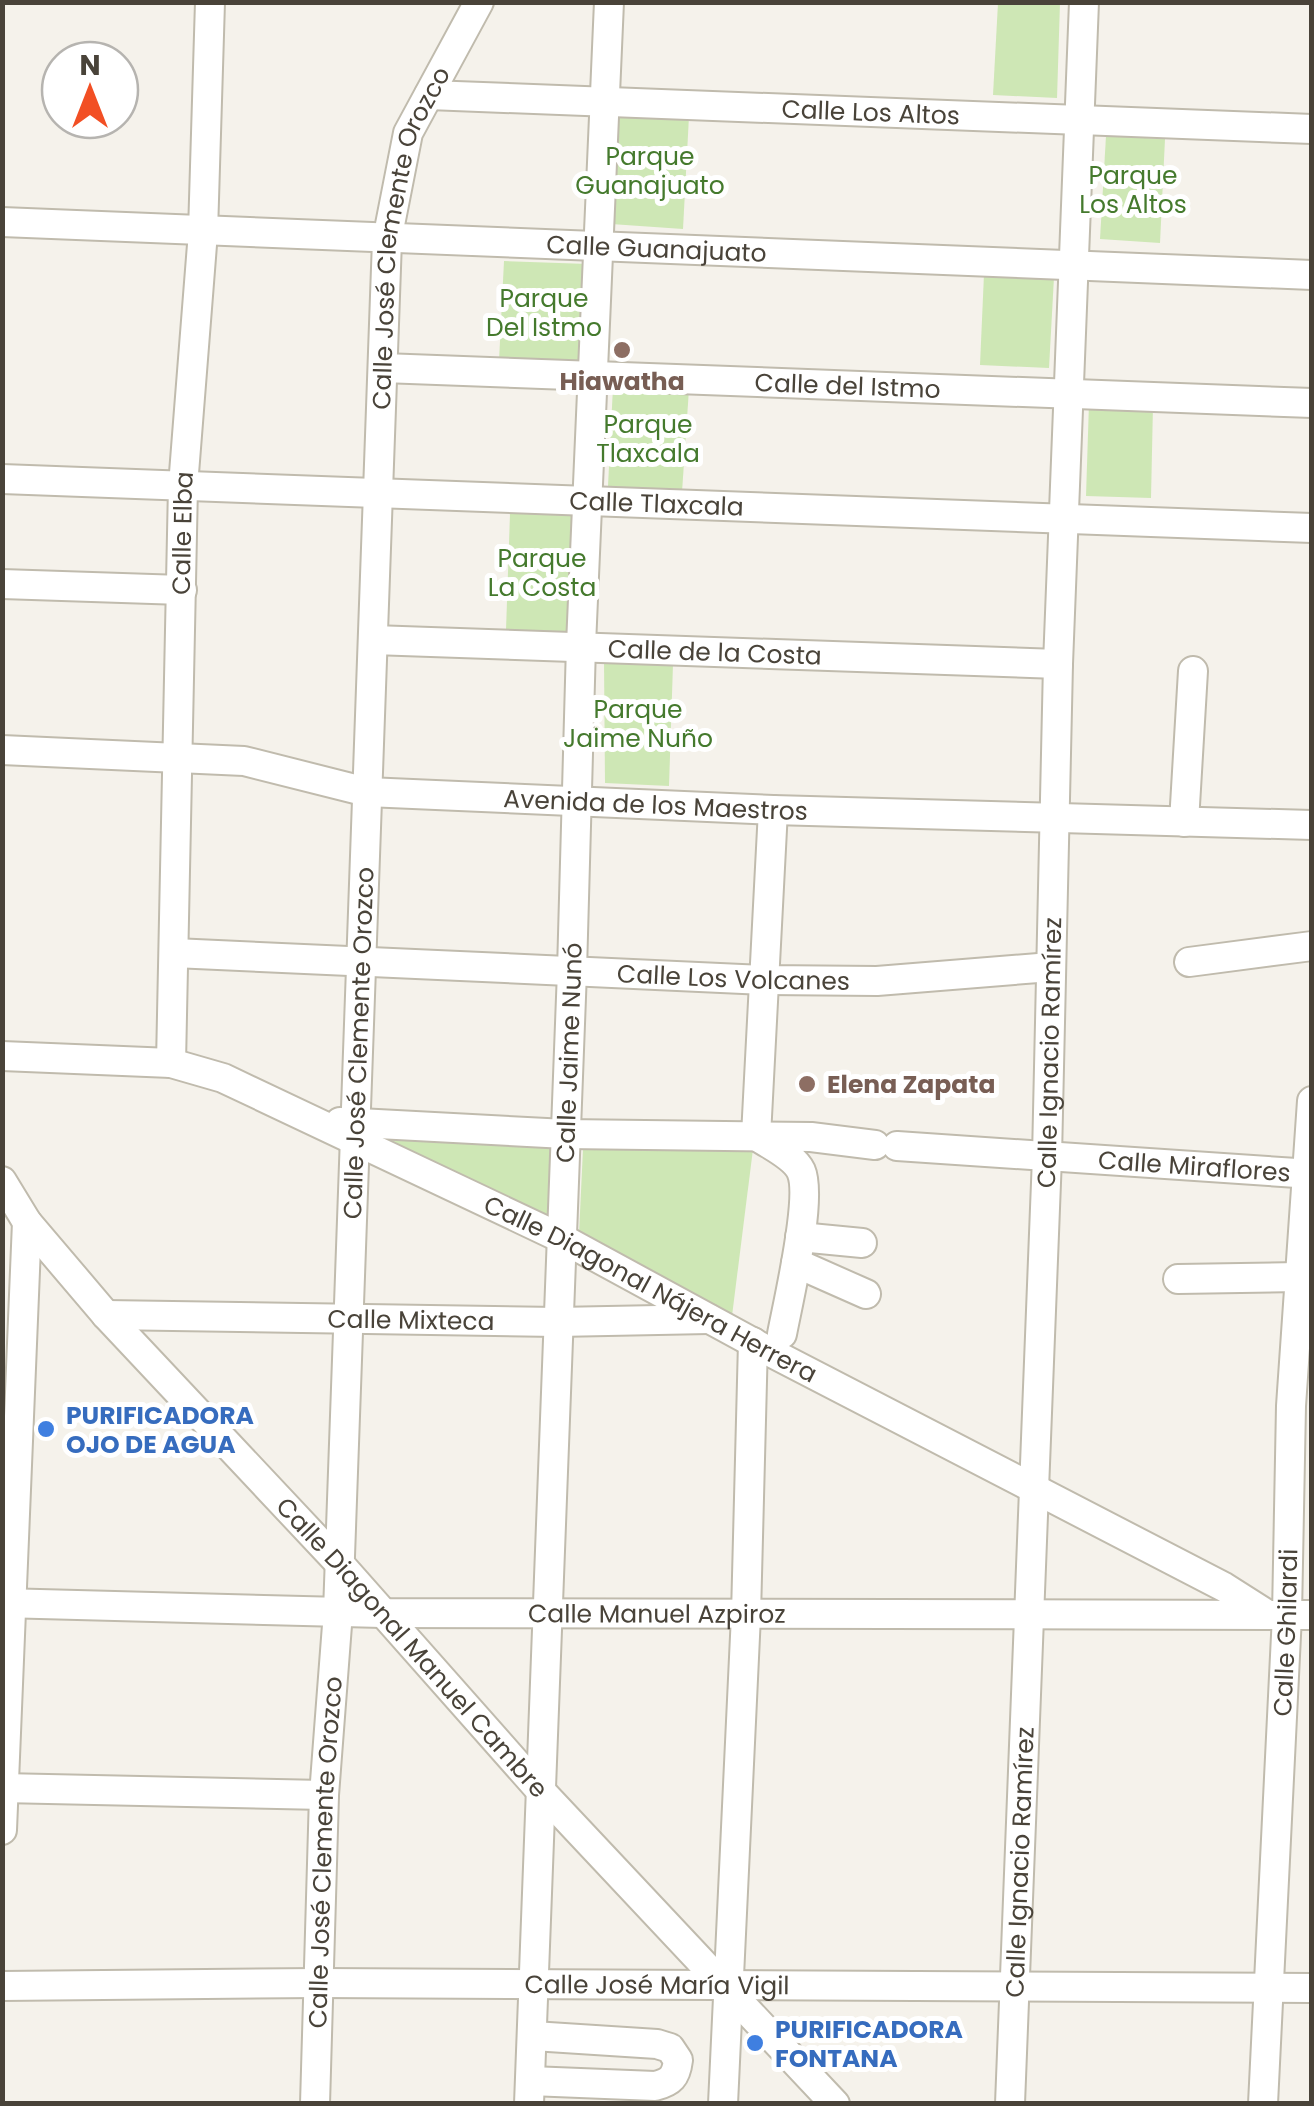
<svg xmlns="http://www.w3.org/2000/svg" width="1314" height="2106" font-family="Poppins,sans-serif">
<style>
.green{fill:#cee7b5}
.lines{fill:none;stroke-linecap:round;stroke-linejoin:round}
.minor-casing{stroke:#c0bbad;stroke-width:32}
.minor{stroke:#fff;stroke-width:28}
.education-dot{fill:#8d6e63;stroke:#fff;stroke-width:4}
.shop-dot{fill:#3f7fe0;stroke:#fff;stroke-width:4}
.labels{text-anchor:middle;dominant-baseline:central;stroke-width:10;stroke-linejoin:round;paint-order:stroke}
.street-label{font-size:25px;fill:#494339;stroke:#fff}
.park-label{font-size:25px;fill:#457a2d;stroke:#fff}
.education-label{font-size:25px;font-weight:bold;fill:#785e54;stroke:#fff}
.shop-label{font-size:25px;font-weight:bold;fill:#366cbe;stroke:#fff;text-anchor:start}
</style>
<rect width="100%" height="100%" fill="#f5f2eb"/>
<!-- green -->
<g class="green">
<path d="M998,3H1060L1057,98L993,95Z"/>
<path d="M617,112L689,116L683,229L611,224Z"/>
<path d="M1106,136L1165,139L1160,243L1100,239Z"/>
<path d="M504,261L588,264L583,362L499,361Z"/>
<path d="M984,274L1054,277L1049,368L980,365Z"/>
<path d="M613,387L689,389L682,492L608,486Z"/>
<path d="M1089,403L1153,405L1151,498L1086,496Z"/>
<path d="M577,513L574,634L506,630L510,514Z"/>
<path d="M604,661L673,664L669,786L605,783Z"/>
<path d="M361,1132L556,1146L554,1226Z"/>
<path d="M583,1149H753L732,1316L579,1234Z"/>
</g>
<g class="lines">
<defs>
<g id="minor">
<path id="s1" d="M429,95L1312,129"/>
<path id="s2" d="M2,222L1312,275"/>
<path id="s3" d="M383,368L1312,403"/>
<path id="s4" d="M2,479L1312,528"/>
<path d="M2,584L182,590"/>
<path id="s5" d="M373,640L1058,664"/>
<path id="s6" d="M2,750L244,761L367,792L773,810L1312,825"/>
<path d="M1184,822L1193,671"/>
<path id="s7" d="M174,953L766,980L877,981L1051,967"/>
<path d="M1189,962L1312,946"/>
<path id="s8" d="M2,1056L171,1063L223,1078L561,1238L774,1354L1224,1587L1268,1615"/>
<path id="s9" d="M171,1063L183,486L203,232L210,2"/>
<path d="M340,1122L566,1134L811,1137L875,1145"/>
<path d="M756,1136L773,810"/>
<path d="M758,1137C771,1146 794,1156 801,1171C813,1198 788,1302 782,1334"/>
<path id="s10" d="M897,1146L1312,1174"/>
<path id="s11" d="M2,1181L27,1222L106,1315L339,1563L539,1789L835,2104"/>
<path d="M800,1237L862,1243"/>
<path d="M796,1263L866,1294"/>
<path d="M1178,1279L1299,1277"/>
<path id="s12" d="M106,1315L557,1322L709,1319"/>
<path id="s13" d="M2,1603L382,1613L1312,1615"/>
<path d="M2,1788L324,1795"/>
<path d="M2,1830L27,1222"/>
<path id="s14" d="M2,1986L319,1983L1312,1988"/>
<path d="M530,2081L655,2086C671,2082 676,2077 678,2060L670,2048L657,2044L533,2036"/>
<path id="s15" d="M315,2104L324,1795L338,1612L387,240L408,133L479,2"/>
<path id="s16" d="M529,2104L572,971L581,645L609,2"/>
<path d="M723,2104L746,1615L753,1342"/>
<path id="s17" d="M1010,2104L1047,1157L1058,664L1084,2"/>
<path id="s18" d="M1263,2104L1287,1615L1291,1406L1312,1101"/>
</g>
</defs>
<!-- minor casing -->
<use href="#minor" class="minor-casing"/>
<!-- minor -->
<use href="#minor" class="minor"/>
</g>
<!-- markers -->
<g class="education-dot">
<circle cx="622" cy="350" r="10"/>
<circle cx="807" cy="1084" r="10"/>
</g>
<g class="shop-dot">
<circle cx="46" cy="1429" r="10"/>
<circle cx="755" cy="2043" r="10"/>
</g>
<g class="labels">
<!-- street labels -->
<g class="street-label">
<text stroke="none"><textPath href="#s1" startOffset="442">Calle Los Altos</textPath></text>
<text stroke="none"><textPath href="#s15" startOffset="1872">Calle José Clemente Orozco</textPath></text>
<text stroke="none"><textPath href="#s2" startOffset="655">Calle Guanajuato</textPath></text>
<text stroke="none"><textPath href="#s3" startOffset="465">Calle del Istmo</textPath></text>
<text stroke="none"><textPath href="#s4" startOffset="655">Calle Tlaxcala</textPath></text>
<text stroke="none"><textPath href="#s9" startOffset="530">Calle Elba</textPath></text>
<text stroke="none"><textPath href="#s5" startOffset="342">Calle de la Costa</textPath></text>
<text stroke="none"><textPath href="#s6" startOffset="658">Avenida de los Maestros</textPath></text>
<text stroke="none"><textPath href="#s7" startOffset="560">Calle Los Volcanes</textPath></text>
<text stroke="none"><textPath href="#s15" startOffset="1062">Calle José Clemente Orozco</textPath></text>
<text stroke="none"><textPath href="#s16" startOffset="1052">Calle Jaime Nunó</textPath></text>
<text stroke="none"><textPath href="#s17" startOffset="1052">Calle Ignacio Ramírez</textPath></text>
<text stroke="none"><textPath href="#s10" startOffset="298">Calle Miraflores</textPath></text>
<text stroke="none"><textPath href="#s8" startOffset="700">Calle Diagonal Nájera Herrera</textPath></text>
<text stroke="none"><textPath href="#s12" startOffset="305">Calle Mixteca</textPath></text>
<text stroke="none"><textPath href="#s13" startOffset="655">Calle Manuel Azpiroz</textPath></text>
<text stroke="none"><textPath href="#s18" startOffset="472">Calle Ghilardi</textPath></text>
<text stroke="none"><textPath href="#s11" startOffset="622">Calle Diagonal Manuel Cambre</textPath></text>
<text stroke="none"><textPath href="#s15" startOffset="252">Calle José Clemente Orozco</textPath></text>
<text stroke="none"><textPath href="#s17" startOffset="242">Calle Ignacio Ramírez</textPath></text>
<text stroke="none"><textPath href="#s14" startOffset="655">Calle José María Vigil</textPath></text>
</g>
<!-- park labels -->
<g class="park-label">
<text x="650" y="156">Parque<tspan x="650" dy="29">Guanajuato</tspan></text>
<text x="1133" y="175">Parque<tspan x="1133" dy="29">Los Altos</tspan></text>
<text x="544" y="298">Parque<tspan x="544" dy="29">Del Istmo</tspan></text>
<text x="648" y="424">Parque<tspan x="648" dy="29">Tlaxcala</tspan></text>
<text x="542" y="558">Parque<tspan x="542" dy="29">La Costa</tspan></text>
<text x="638" y="709">Parque<tspan x="638" dy="29">Jaime Nuño</tspan></text>
</g>
<!-- education labels -->
<g class="education-label">
<text x="622" y="381">Hiawatha</text>
<text x="827" y="1084" text-anchor="start">Elena Zapata</text>
</g>
<!-- shop labels -->
<g class="shop-label">
<text x="66" y="1415">PURIFICADORA<tspan x="66" dy="29">OJO DE AGUA</tspan></text>
<text x="775" y="2029">PURIFICADORA<tspan x="775" dy="29">FONTANA</tspan></text>
</g>
</g>
<!-- border -->
<rect width="1314" height="2106" fill="none" stroke="#494339" stroke-width="10"/>
<!-- north arrow -->
<g transform="translate(90 90)"><circle r="48" fill="#ffffff" stroke="#b6b4b0" stroke-width="2.5"/>
<path d="M0-8L18 38L0 25L-18 38Z" fill="#f24f24"/>
<text y="-15" font-size="28" font-weight="bold" text-anchor="middle" fill="#494339">N</text>
</g>
</svg>
